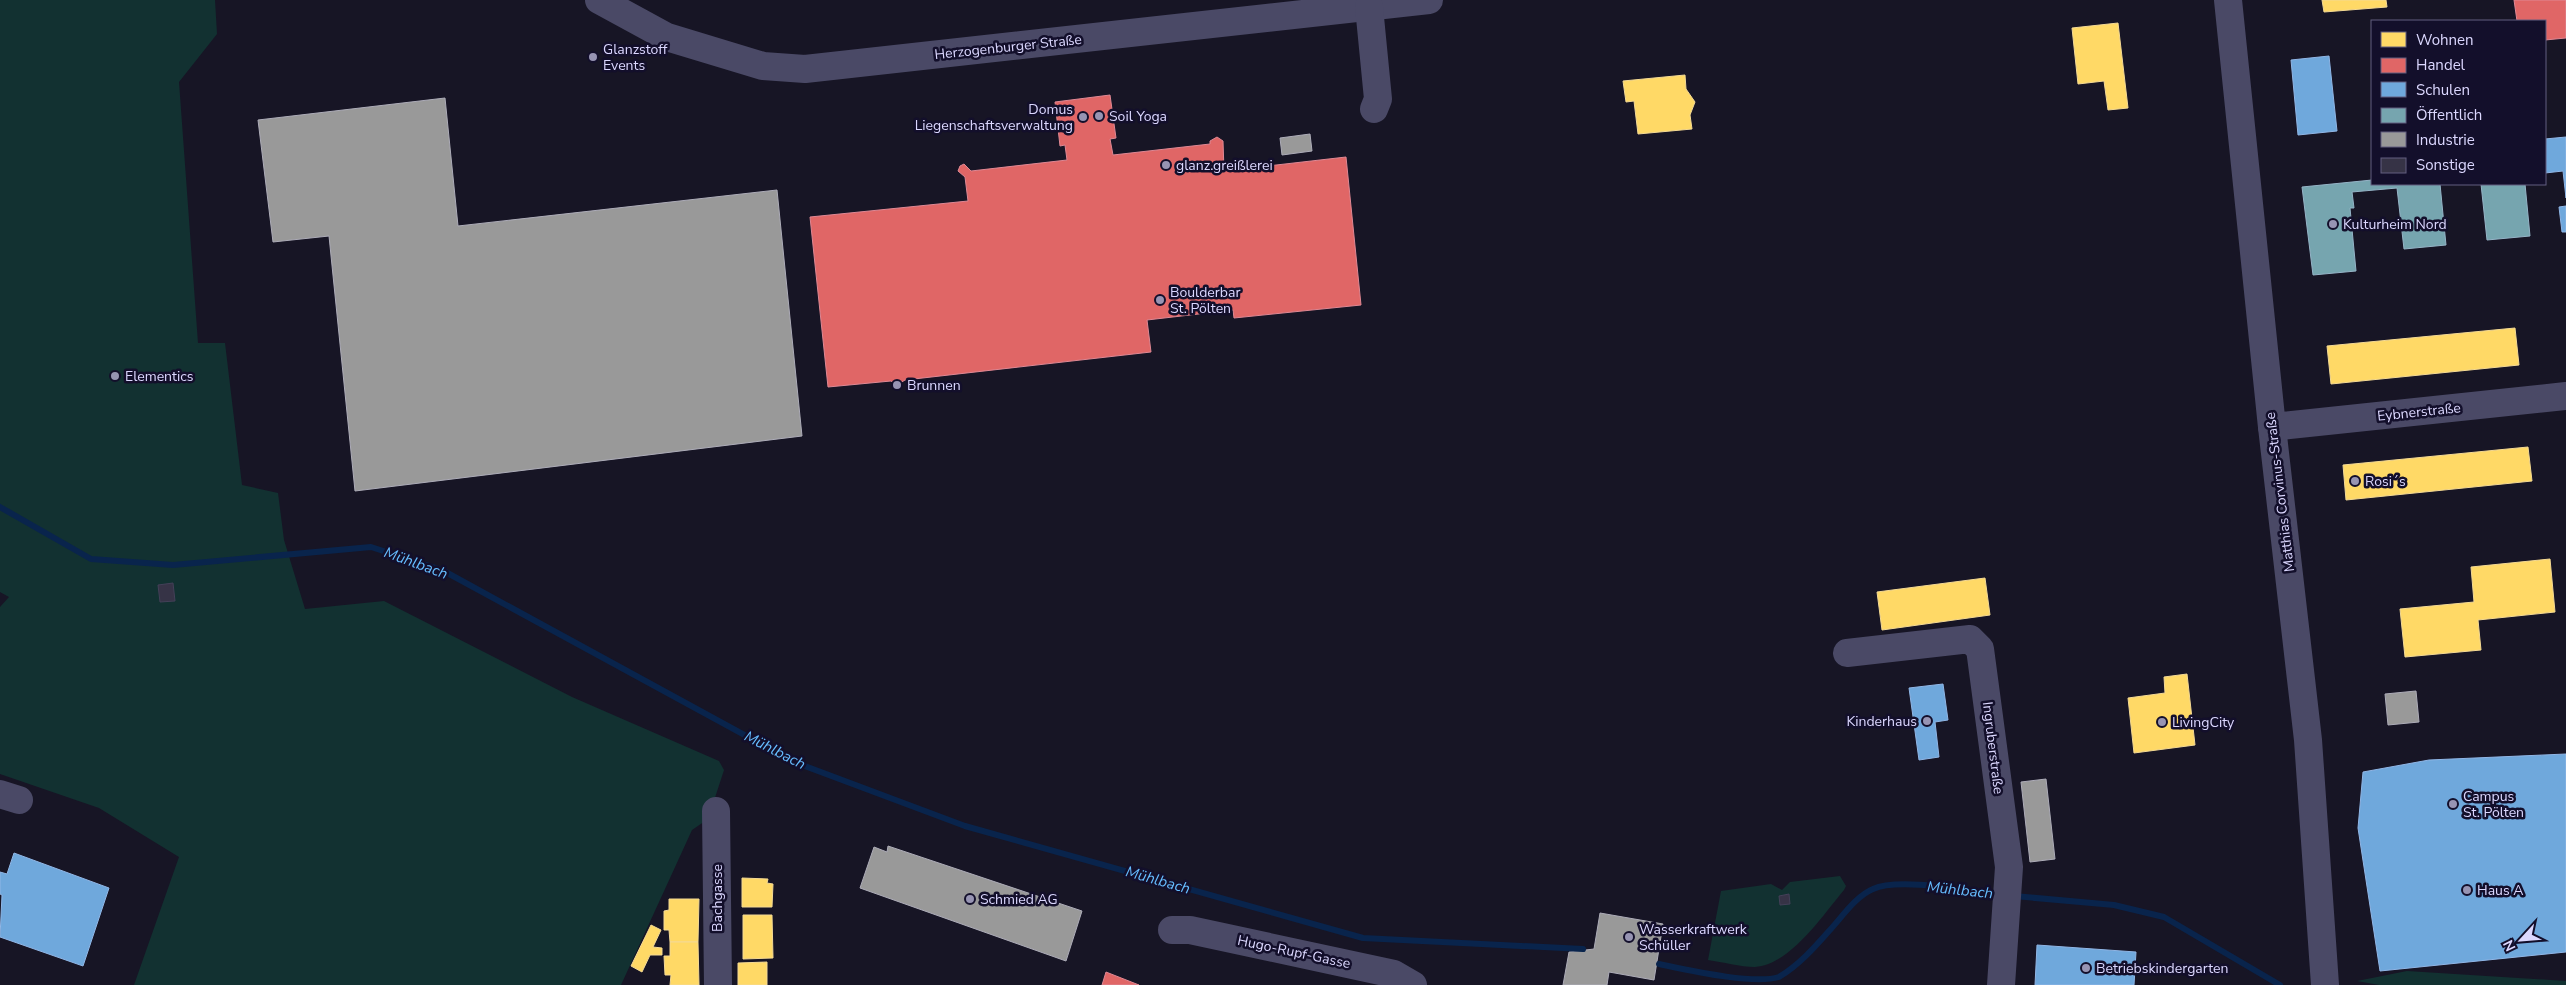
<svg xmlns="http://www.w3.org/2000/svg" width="2566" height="985" font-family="'Nunito Sans',sans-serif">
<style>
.green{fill:#123131}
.homes{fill:#ffd966;stroke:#f4d994}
.shops{fill:#e06666;stroke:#df8894}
.schools{fill:#6fa8dc;stroke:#90b6e6}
.public{fill:#76a5af;stroke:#95b4c7}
.industry{fill:#999;stroke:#adacb8}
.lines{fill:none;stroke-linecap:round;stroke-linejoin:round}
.stream{stroke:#09244c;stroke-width:6}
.building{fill:#363346;stroke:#434058}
.minor{stroke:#4a4966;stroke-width:28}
.poi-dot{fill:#9794b3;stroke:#130f2b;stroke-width:2}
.labels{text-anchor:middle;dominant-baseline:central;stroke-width:5;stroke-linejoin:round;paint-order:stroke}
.street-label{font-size:14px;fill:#dcd8ff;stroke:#130f2b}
.poi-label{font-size:14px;fill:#dcd8ff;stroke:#130f2b;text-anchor:start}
.water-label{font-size:15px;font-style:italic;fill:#66bdff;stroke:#130f2b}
</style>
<rect width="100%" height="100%" fill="#171525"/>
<!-- green -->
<g class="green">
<path d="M0,0H215L217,34L179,82L198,343H225L242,485L278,493L284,540L305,609L384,601L572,697L719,761L724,770L708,819L692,830L621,985H134L179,857L99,808L0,774V607L9,597L0,592Z"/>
<path d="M1840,876L1846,886L1844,890C1823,915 1790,965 1755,967C1740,967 1723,962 1708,960L1721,891L1771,884L1782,890L1790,882Z"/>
<path d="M2407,971L2566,981V985H2379L2357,981Z"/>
</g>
<!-- homes -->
<g class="homes">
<path d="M2322,0H2386L2387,7L2324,12Z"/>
<path d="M2118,23L2128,108L2108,110L2104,81L2078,84L2072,28Z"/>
<path d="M1685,75L1686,89L1695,102L1690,115L1692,129L1638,134L1634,101L1626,102L1623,81Z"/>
<path d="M2515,328L2519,365L2331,384L2327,346Z"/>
<path d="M2528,447L2532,481L2346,500L2343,465Z"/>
<path d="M2550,559L2555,612L2478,620L2481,650L2405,657L2400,609L2474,602L2471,567Z"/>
<path d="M1985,578L1990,615L1882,630L1877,592Z"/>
<path d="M2187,674L2195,745L2134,753L2128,698L2165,693L2164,677Z"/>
<path d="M742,878L768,879L767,883L773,884L772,907H742Z"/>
<path d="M669,899H699L698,942H670L669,930H664V911L669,910Z"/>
<path d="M743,915H772L773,958L743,959Z"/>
<path d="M651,925L661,930L653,947L662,948V955H650L642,972L631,966Z"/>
<path d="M670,942H698L699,985H670L671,975H665L664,956H670Z"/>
<path d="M767,962V985H738V963Z"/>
</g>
<!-- shops -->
<g class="shops">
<path d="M2514,0H2566V38L2545,40V21H2517Z"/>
<path d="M1110,95L1116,138L1110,139L1113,155L1210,144V141L1217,137L1223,141L1224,171L1346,157L1361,305L1234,318L1233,310L1147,320L1151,352L905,380L897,385L891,381L828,387L810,217L968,201L965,177L958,171L960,166L964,164L971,171L1067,160L1065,145L1060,146L1055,102Z"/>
<path d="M1106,972L1139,985H1102Z"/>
</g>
<!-- schools -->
<g class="schools">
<path d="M2329,56L2337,131L2298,135L2291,60Z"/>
<path d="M2566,137V198L2563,171L2545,173V139Z"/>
<path d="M2566,206V232H2562L2559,207Z"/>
<path d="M1943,684L1948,720L1935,722L1939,757L1919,760L1909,688Z"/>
<path d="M2566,754V952L2380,971L2358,828L2363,772L2429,760Z"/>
<path d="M14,853L109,888L83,966L0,937L2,895L0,894V872L7,874Z"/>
<path d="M2037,945L2136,952L2134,985H2035Z"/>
</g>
<!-- public -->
<g class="public">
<path d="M2372,180V184H2440L2446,245L2404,249L2397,188L2352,192L2354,208H2350L2356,271L2313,275L2302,187Z"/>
<path d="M2481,184H2525L2530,236L2487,240Z"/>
</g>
<!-- industry -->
<g class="industry">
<path d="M445,98L458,226L777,190L802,436L355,491L329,236L273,242L258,120Z"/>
<path d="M1310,134L1312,151L1282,155L1280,138Z"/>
<path d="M2416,691L2419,722L2388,725L2385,694Z"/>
<path d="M2046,779L2055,859L2030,862L2021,782Z"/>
<path d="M888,846L1082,911L1066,961L860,888L874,847L887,852Z"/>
<path d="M1600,913L1663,924L1654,980L1609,972L1607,985H1563L1569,952L1594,949Z"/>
</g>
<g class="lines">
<!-- stream -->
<g class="stream">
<path d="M0,507L91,559L173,565L371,547L442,570L794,762L965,826L1363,938L1583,949"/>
<path d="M2014,896L2114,905L2164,917L2280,985"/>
<path d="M1659,964C1688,970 1753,985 1779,977C1799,965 1814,948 1829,931C1842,917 1856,896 1873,889C1898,877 1971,891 2002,894"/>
</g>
</g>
<!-- building -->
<g class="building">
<path d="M173,583L175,601L160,602L158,585Z"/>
<path d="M1789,894L1790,904L1780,905L1779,896Z"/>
</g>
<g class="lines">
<!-- minor -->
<g class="minor">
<path d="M599,0L667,37L763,66L805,69L1429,0"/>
<path d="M2228,0L2272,427L2308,740L2325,985"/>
<path d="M1369,7L1378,99L1374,109"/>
<path d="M2272,427L2566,396"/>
<path d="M1847,653L1970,639L1980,649L2009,867L2001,985"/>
<path d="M0,794L19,800"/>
<path d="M716,811L718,985"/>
<path d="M1172,930H1190L1394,974L1413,985"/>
</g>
</g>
<!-- markers -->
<g class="poi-dot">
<circle cx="593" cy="57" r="5"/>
<circle cx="1099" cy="116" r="5"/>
<circle cx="1083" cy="117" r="5"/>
<circle cx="1166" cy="165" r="5"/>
<circle cx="2333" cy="224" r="5"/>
<circle cx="1160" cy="300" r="5"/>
<circle cx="115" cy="376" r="5"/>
<circle cx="897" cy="385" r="5"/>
<circle cx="2355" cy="481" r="5"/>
<circle cx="1927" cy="721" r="5"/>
<circle cx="2162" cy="722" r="5"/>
<circle cx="2453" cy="804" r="5"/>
<circle cx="2467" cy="890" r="5"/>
<circle cx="970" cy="899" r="5"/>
<circle cx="1629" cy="937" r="5"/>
<circle cx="2086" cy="968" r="5"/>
</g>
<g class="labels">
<!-- street labels -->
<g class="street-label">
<text transform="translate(1008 47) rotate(-6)">Herzogenburger Straße</text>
<text transform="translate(2419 412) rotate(-6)">Eybnerstraße</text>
<text transform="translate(2280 492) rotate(-97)">Matthias Corvinus-Straße</text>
<text transform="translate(1993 748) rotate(83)">Ingruberstraße</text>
<text transform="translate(717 898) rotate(-90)">Bachgasse</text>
<text transform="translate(1294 952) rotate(12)">Hugo-Rupf-Gasse</text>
</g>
<!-- poi labels -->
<g class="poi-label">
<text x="603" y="49">Glanzstoff<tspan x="603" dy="16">Events</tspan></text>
<text x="1073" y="109" text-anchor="end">Domus<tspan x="1073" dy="16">Liegenschaftsverwaltung</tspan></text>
<text x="1109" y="116">Soil Yoga</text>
<text x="1176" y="165">glanz.greißlerei</text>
<text x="2343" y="224">Kulturheim Nord</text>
<text x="1170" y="292">Boulderbar<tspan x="1170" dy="16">St. Pölten</tspan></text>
<text x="125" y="376">Elementics</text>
<text x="907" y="385">Brunnen</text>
<text x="2365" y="481">Rosi´s</text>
<text x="1917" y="721" text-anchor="end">Kinderhaus</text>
<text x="2172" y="722">LivingCity</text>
<text x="2463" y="796">Campus<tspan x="2463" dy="16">St. Pölten</tspan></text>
<text x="2477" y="890">Haus A</text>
<text x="980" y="899">Schmied AG</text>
<text x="1639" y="929">Wasserkraftwerk<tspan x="1639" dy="16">Schüller</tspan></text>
<text x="2096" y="968">Betriebskindergarten</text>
</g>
<!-- water labels -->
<g class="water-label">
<text transform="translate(416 563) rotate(20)">Mühlbach</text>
<text transform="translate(775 750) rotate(27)">Mühlbach</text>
<text transform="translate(1158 880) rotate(16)">Mühlbach</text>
<text transform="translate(1960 890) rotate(6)">Mühlbach</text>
</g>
</g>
<!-- legend -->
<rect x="2371" y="20" width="175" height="165" fill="#130f2b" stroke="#635f80"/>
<rect x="2381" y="32" width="25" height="15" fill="#ffd966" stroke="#635f80"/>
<text x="2416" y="45" font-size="15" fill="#dcd8ff">Wohnen</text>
<rect x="2381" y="58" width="25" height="15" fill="#e06666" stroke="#635f80"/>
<text x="2416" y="70" font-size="15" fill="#dcd8ff">Handel</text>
<rect x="2381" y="82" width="25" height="15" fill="#6fa8dc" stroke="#635f80"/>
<text x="2416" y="95" font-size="15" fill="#dcd8ff">Schulen</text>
<rect x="2381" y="108" width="25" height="15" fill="#76a5af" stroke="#635f80"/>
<text x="2416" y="120" font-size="15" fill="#dcd8ff">Öffentlich</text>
<rect x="2381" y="132" width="25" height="15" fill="#999999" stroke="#635f80"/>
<text x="2416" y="145" font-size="15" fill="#dcd8ff">Industrie</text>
<rect x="2381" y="158" width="25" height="15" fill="#363346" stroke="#635f80"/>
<text x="2416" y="170" font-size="15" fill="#dcd8ff">Sonstige</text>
<!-- north arrow -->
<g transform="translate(2521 940) rotate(244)" stroke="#130f2b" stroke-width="4" paint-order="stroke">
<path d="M0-4L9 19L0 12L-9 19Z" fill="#dcd8ff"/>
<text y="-8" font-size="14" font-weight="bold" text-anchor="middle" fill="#dcd8ff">N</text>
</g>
</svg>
